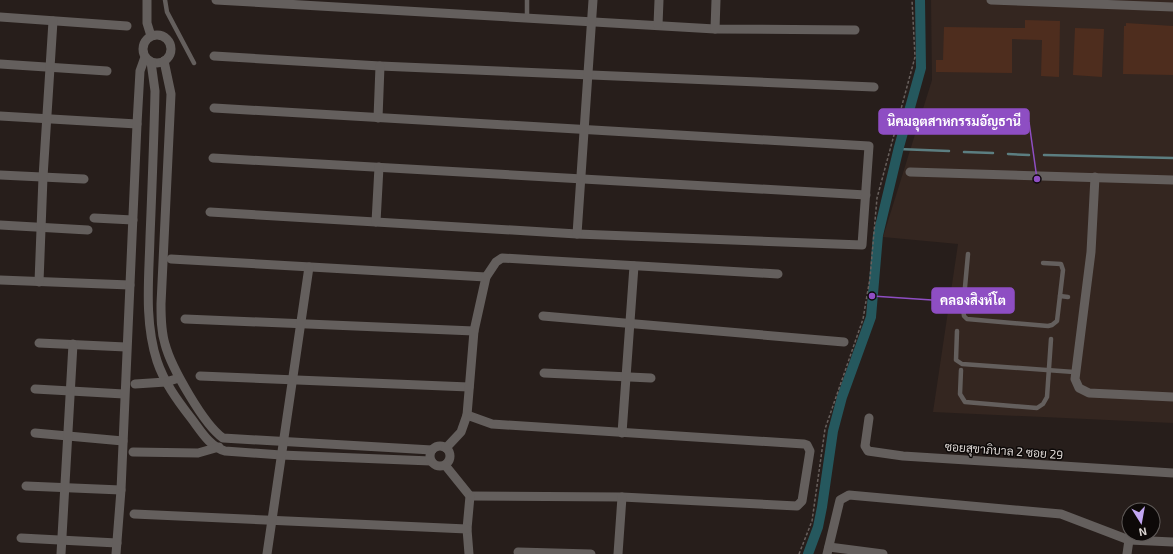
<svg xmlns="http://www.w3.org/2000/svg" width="1173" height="554" font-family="'Exo 2',Sarabun,sans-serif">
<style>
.built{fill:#342620}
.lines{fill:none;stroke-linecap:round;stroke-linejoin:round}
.stream{stroke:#5c7e81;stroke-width:2.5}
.canal{stroke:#25585e;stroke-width:10}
.building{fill:#4e2d1e}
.path{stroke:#68605d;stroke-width:1.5;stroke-dasharray:3 2;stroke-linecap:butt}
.service{stroke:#645f5d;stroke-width:4.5}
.minor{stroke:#645f5d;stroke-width:9}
.labels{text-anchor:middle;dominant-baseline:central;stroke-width:3;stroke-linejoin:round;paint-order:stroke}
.street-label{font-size:12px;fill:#dcd6d3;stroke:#0d0908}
.leader{fill:none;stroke:#8e4ec3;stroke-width:1.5}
.callout-dot{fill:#8e4ec3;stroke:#0d0908;stroke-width:1.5}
.callout{fill:#8e4ec3;stroke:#8e4ec3;stroke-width:1.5}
.callout-label{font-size:13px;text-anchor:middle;font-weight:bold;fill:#fff}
</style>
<rect width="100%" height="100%" fill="#271e1b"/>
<!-- built -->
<path class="built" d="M931,0H1173V423L933,412L958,244L883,237L932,80Z"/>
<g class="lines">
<!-- stream -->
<g class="stream">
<path d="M898,149L949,151"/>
<path d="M964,152L993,153"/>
<path d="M1008,154L1029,155"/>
<path d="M1044,155L1173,158"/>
</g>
<!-- canal -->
<path class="canal" d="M808,554L818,527L822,507L833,431L842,397L871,317L878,235L899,147L921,68L920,0"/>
</g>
<!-- building -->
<g class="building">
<path d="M1025,20L1060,21L1059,77L1041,76L1042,40L1012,39V73L936,72V60H943L944,27L1025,28Z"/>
<path d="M1126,23L1173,26V75L1123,74L1124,26H1126Z"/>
<path d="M1075,28L1104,29L1102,77L1073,75Z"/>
</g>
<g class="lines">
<!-- path -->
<path class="path" d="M799,554L812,521L825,429L863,319L870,278L877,198L915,57L912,0"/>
<!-- service -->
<g class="service">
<path d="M165,0L167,12L194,63"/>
<path d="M527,18V0"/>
<path d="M968,254L963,309L964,316L967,319L1048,326L1052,325L1057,321L1063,270L1061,264L1043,263"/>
<path d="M1060,296L1068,297"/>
<path d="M957,331L956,360L962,364L1074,372"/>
<path d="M961,370L960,394L965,402L1037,408L1043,404L1047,397L1051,339"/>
</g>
<!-- minor -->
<g class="minor">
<path d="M147,0V23L151,36"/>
<path d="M216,0L715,29L855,30"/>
<path d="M991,0L1173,7"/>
<path d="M0,17L127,26"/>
<path d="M658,25L659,0"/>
<path d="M715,29L716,0"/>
<circle cx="157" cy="49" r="14"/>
<path d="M214,56L380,66L874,87"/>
<path d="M164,61L171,94L161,304C161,318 161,331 165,344C171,367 204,425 223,438L432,450"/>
<path d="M151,62L155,91C154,139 152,188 150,237C149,278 144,321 157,361C164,382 177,400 191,418C201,431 209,446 225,451L281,455L431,461"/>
<path d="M0,64L107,71"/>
<path d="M0,116L137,124"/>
<path d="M378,118L380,66"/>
<path d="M213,158L866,195"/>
<path d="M910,172L1173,180"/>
<path d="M0,175L84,179"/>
<path d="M1095,177L1091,252L1075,379L1079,388L1089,393L1173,397"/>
<path d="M210,212L577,234L862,245L869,146L214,108"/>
<path d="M94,218L133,220"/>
<path d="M376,222L379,167"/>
<path d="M0,225L88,230"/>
<path d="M577,234L593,0"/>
<path d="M171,259L486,277"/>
<path d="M0,280L130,285"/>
<path d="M39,282L43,177L53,21"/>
<path d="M543,316L844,342"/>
<path d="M185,319L474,331"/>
<path d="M39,343L126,347"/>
<path d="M544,373L651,378"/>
<path d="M200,376L469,387"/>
<path d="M135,384L166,382L179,378"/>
<path d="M35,389L124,394"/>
<path d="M467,415L492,424L804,444L807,445L810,451L802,501L797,506L622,497L470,496"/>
<path d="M869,418L865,446L868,451L903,456L1173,473"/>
<path d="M35,433L123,441"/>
<path d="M622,433L634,266"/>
<circle cx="440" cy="456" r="10"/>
<path d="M446,448L461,432L467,415L474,331L486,277L496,262L502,258L778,274"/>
<path d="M133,452L198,453L219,447"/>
<path d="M445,465L470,496L467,529L469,554"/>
<path d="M26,486L121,490"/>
<path d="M134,514L467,529"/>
<path d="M21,538L117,543"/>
<path d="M829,547L883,554"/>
<path d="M518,552L591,554"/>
<path d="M61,554L73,344"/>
<path d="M116,554L121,490L137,124L140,71L145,57"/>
<path d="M267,554L309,267"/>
<path d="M618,554L622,497"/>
<path d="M827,554L840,500L849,495L1061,514L1129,540L1173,542"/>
<path d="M1127,554L1129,540"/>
</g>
</g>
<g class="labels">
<!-- street labels -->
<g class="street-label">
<text transform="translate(1004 450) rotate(4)">ซอยสุขาภิบาล 2 ซอย 29</text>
</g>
</g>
<!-- callouts -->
<path class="leader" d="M1037 179L1029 122M872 296L932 300"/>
<g class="callout-dot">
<circle cx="1037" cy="179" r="4"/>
<circle cx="872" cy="296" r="4"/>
</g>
<g class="callout">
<rect x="879" y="109" width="150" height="25" rx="4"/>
<rect x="932" y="288" width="82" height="25" rx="4"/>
</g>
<g class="callout-label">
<text x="954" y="126">นิคมอุตสาหกรรมอัญธานี</text>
<text x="973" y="305">คลองสิงห์โต</text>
</g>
<!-- north arrow -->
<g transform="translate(1141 522) rotate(169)"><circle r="19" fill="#0d0908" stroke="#605b59"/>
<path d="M0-3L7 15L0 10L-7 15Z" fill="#c3a7f2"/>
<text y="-6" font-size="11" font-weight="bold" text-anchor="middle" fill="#dcd6d3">N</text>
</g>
</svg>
